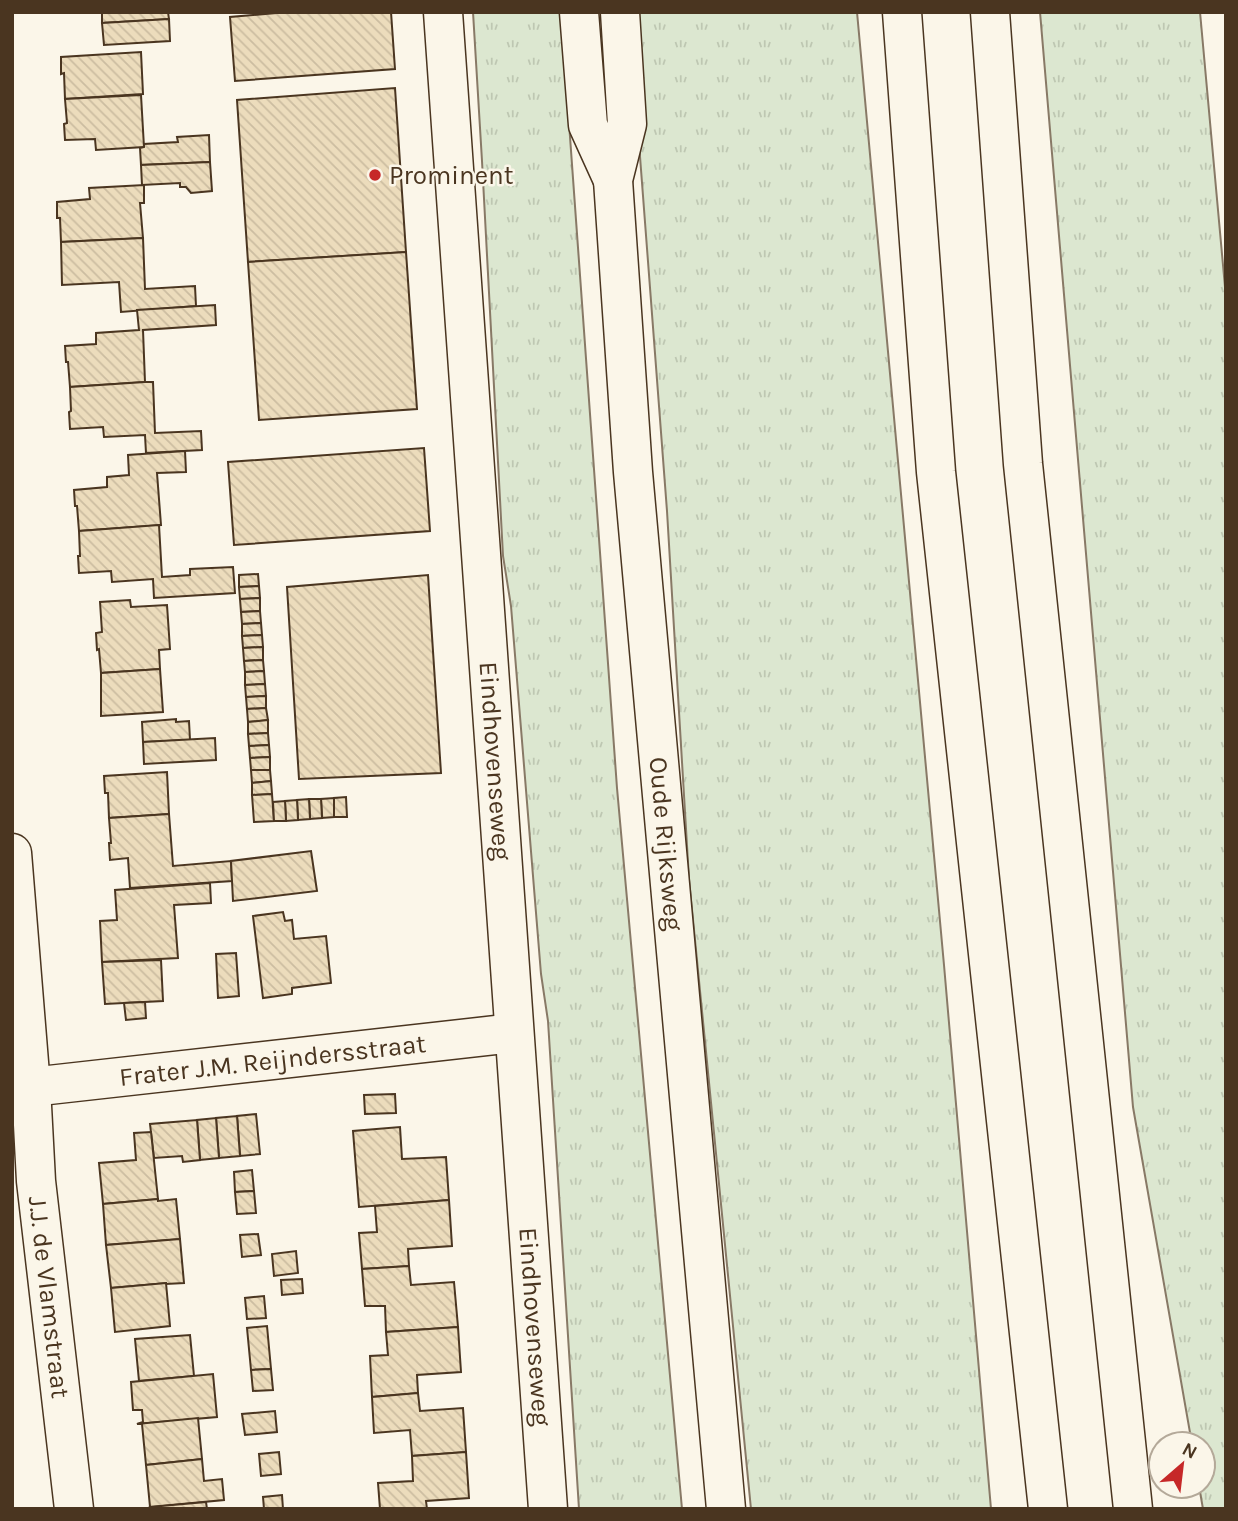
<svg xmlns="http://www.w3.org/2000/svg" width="1238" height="1521" font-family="Karla,sans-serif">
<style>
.grass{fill:url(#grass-tufts);stroke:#887966;stroke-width:2}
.building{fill:url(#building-back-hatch);stroke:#4a3520;stroke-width:2}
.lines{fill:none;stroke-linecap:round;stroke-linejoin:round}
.minor-casing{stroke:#4a3520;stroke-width:41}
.secondary-casing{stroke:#4a3520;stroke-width:41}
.motorway-casing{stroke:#4a3520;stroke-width:41}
.minor{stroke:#fbf6e9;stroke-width:38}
.secondary{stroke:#fbf6e9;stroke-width:38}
.motorway{stroke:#fbf6e9;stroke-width:38}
.poi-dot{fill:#c62828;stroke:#fbf6e9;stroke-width:2.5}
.labels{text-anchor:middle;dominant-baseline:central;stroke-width:5;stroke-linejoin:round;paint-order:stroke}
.poi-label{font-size:26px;fill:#4a3520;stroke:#fbf6e9;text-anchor:start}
.street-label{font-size:26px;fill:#4a3520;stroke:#fbf6e9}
</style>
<defs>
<pattern id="grass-tufts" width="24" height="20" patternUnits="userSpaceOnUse" patternTransform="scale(1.75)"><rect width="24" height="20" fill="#dce7d0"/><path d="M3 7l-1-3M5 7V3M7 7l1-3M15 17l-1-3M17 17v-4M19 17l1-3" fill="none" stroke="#bec7b2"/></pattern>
<pattern id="building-back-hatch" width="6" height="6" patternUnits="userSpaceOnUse" patternTransform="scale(1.75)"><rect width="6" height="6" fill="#ecdcbc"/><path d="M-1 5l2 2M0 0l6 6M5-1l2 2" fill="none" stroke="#ccbda1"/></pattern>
</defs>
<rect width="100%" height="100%" fill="#fbf6e9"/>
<!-- grass -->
<g class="grass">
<path d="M473,12H561L617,788L682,1509H579L548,1021L541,974L511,606L503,556L482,161Z"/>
<path d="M629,12H857L944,965L991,1509H751L689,879L667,511Z"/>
<path d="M1040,12H1200L1226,298V1509H1203L1199,1486H1203V1444H1192L1133,1107Z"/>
</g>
<!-- building -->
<g class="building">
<path d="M102,12H168L169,19L102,23Z"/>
<path d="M288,12H391L395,69L235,81L230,17Z"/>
<path d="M169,19L170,41L104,45L102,23Z"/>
<path d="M141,52L143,94L65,99L64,73L61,74V57Z"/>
<path d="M395,88L406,252L248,262L237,100Z"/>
<path d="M141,95L144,147L96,150L95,139L65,140L64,124L67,123L65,99Z"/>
<path d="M209,135L210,162L141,165L140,148L144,147V144L178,142L177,137Z"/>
<path d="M210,162L212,191L191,193L186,187H180V183L142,185L141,165Z"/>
<path d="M144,185V203H140L143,238L61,242L60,218H57V202L90,199L89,188Z"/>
<path d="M143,238L145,289L195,286L196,306L121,312L119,282L62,285L61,242Z"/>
<path d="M406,252L417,409L259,420L248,262Z"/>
<path d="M215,305L216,325L143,330L145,382L70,387L68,362H66L65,346L96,344V333L139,330L137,310Z"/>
<path d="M145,382H153L155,433L201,431L202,450L146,453L145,435L104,437L103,427L70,429L69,412L71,411L70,387Z"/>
<path d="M424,448L430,531L234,545L228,462Z"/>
<path d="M185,451L186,472L157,473L161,525L79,531L77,506H75L74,490L107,487V477L129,475L128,455Z"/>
<path d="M159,525L162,577L190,575V569L233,567L235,593L154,598L153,579L112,582L111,571L79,573L78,556H80L79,531Z"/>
<path d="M258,574L259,586L239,587V575Z"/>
<path d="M428,575L441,773L299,779L287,587Z"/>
<path d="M259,586L260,598L240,599L239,587Z"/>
<path d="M260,598V611L241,612L240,599Z"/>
<path d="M130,600L131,607L167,605L170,649L159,650L160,669L101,673L99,649L97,650L96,633L102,632L100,602Z"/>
<path d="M260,611L261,623L242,624L241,612Z"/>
<path d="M261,623L262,635L242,636V624Z"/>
<path d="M262,635L263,647L243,648L242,636Z"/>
<path d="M263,647V660L244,661L243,648Z"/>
<path d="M263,660L264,671L245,672L244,661Z"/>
<path d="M160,669L163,712L101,716V673Z"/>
<path d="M264,671L265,684L245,685V672Z"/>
<path d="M265,684L266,696L246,697L245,685Z"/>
<path d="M266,696V708L247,709L246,697Z"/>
<path d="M266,708L268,720L248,722L247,709Z"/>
<path d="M176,719V722L189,721L190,740L143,742L142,722Z"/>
<path d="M268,720V733L248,734V722Z"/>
<path d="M268,733L269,745L249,746L248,734Z"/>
<path d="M215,738L216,760L144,764L143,742Z"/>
<path d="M269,745L270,757L250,758L249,746Z"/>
<path d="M270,757V770H251L250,758Z"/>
<path d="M251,770H270L271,781L252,783Z"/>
<path d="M167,772L169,814L109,818L108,793H105L104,776Z"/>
<path d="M271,781L272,794L252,795V783Z"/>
<path d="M272,794L274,821L254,822L252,795Z"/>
<path d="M346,797L347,817H334V798Z"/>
<path d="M334,798V817L322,818L321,799Z"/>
<path d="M309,799H321L322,818L310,819Z"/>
<path d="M309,799L310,819L298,820L297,800Z"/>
<path d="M297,800L298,820L286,821L285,801Z"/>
<path d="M285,801L286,821H274L273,802Z"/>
<path d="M169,814L173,866L231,861L232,881L130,888L128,858L110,860L109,843H111L109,818Z"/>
<path d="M311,851L317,891L233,901L231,861Z"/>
<path d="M210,883L211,903L174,905L178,958L102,962L100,921L117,920L115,890Z"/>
<path d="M283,912L285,921L292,920L294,939L326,936L331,983L292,988V994L263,998L253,916Z"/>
<path d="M236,953L239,996L218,998L216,954Z"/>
<path d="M161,960L163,1001L105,1004L102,962Z"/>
<path d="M145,1002L146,1018L126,1020L124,1003Z"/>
<path d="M395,1094L396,1113L365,1114L364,1095Z"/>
<path d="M256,1114L260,1154L240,1156L237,1116Z"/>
<path d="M237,1116L240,1156L219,1158L216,1118Z"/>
<path d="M216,1118L219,1158L200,1160L197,1120Z"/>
<path d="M197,1120L200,1160L183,1162L182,1156L154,1158L150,1124Z"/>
<path d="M400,1127L402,1159L446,1157L449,1200L359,1207L353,1131Z"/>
<path d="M151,1132L158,1199L103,1204L99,1163L136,1160L134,1133Z"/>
<path d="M252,1170L254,1191L235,1192L234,1172Z"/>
<path d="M254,1191L256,1213L237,1214L235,1192Z"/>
<path d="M158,1199V1201L176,1199L180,1239L106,1245L103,1204Z"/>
<path d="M449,1200L452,1246L408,1249L409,1266L362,1269L359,1233L377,1232L375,1206Z"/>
<path d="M258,1234L261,1255L242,1257L240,1235Z"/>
<path d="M180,1239L184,1283L166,1284V1283L111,1288L106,1245Z"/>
<path d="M296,1251L298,1273L274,1276L272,1254Z"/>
<path d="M409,1266L411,1285L454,1282L458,1327L386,1332L385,1306H365L362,1269Z"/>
<path d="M302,1279L303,1293L282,1295L281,1280Z"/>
<path d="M166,1283L170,1326L115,1332L111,1288Z"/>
<path d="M264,1296L266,1318L247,1319L245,1298Z"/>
<path d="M267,1326L271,1369L251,1370L247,1328Z"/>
<path d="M458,1327L461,1372L417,1375L418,1393L372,1397L370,1356L388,1355L386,1332Z"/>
<path d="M190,1335L194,1376L139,1381L135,1339Z"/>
<path d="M271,1369L273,1390L253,1391L251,1370Z"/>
<path d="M213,1374L217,1417L137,1424L143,1422L142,1410H133L131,1382Z"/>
<path d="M418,1393L420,1411L463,1408L466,1452L412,1456L410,1430L374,1433L372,1397Z"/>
<path d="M275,1411L277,1432L245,1435L242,1414Z"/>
<path d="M198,1418L202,1459L146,1465L142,1424H137Z"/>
<path d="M279,1452L281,1474L261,1476L259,1454Z"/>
<path d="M466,1452L469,1498L426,1501L427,1509H380L378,1483L413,1481L412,1456Z"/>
<path d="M202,1459L204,1481L222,1479L224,1500L150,1507L146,1465Z"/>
<path d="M282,1495L283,1509H264L263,1497Z"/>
<path d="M206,1502L207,1509H151L150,1507Z"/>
</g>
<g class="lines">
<defs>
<g id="minor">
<path id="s1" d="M443,12L548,1509"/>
<path id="s2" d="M12,853L31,1087L36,1181L74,1509"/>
<path id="s3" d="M31,1087L514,1033"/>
</g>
<g id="secondary">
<path d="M579,12L588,125L613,180"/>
<path id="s4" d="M620,12L627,124L613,180L633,472L726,1509"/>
</g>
<g id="motorway">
<path d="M902,12L936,472L1048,1509"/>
<path d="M990,12L1023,464L1133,1509"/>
</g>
</defs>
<!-- minor casing -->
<use href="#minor" class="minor-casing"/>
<!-- secondary casing -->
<use href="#secondary" class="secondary-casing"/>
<!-- motorway casing -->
<use href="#motorway" class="motorway-casing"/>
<!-- minor -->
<use href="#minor" class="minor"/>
<!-- secondary -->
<use href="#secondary" class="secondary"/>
<!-- motorway -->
<use href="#motorway" class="motorway"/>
</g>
<!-- markers -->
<circle class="poi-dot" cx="375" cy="175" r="7"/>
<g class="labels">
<!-- poi labels -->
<g class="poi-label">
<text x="389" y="175">Prominent</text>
</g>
<!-- street labels -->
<g class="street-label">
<text stroke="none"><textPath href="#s1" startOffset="751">Eindhovenseweg</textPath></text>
<text stroke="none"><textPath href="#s4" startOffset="836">Oude Rijksweg</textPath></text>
<text stroke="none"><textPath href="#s3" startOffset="243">Frater J.M. Reijndersstraat</textPath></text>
<text stroke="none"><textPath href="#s2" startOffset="446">J.J. de Vlamstraat</textPath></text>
<text stroke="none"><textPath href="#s1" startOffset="1318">Eindhovenseweg</textPath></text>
</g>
</g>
<!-- border -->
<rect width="1238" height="1521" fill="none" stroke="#4a3520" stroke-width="28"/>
<!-- north arrow -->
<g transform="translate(1182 1465) rotate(28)"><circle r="33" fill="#fbf6e9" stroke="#b4a999" stroke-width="2"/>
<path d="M0-5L12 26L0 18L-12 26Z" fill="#c62828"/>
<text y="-10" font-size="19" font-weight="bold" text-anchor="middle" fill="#4a3520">N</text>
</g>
</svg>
